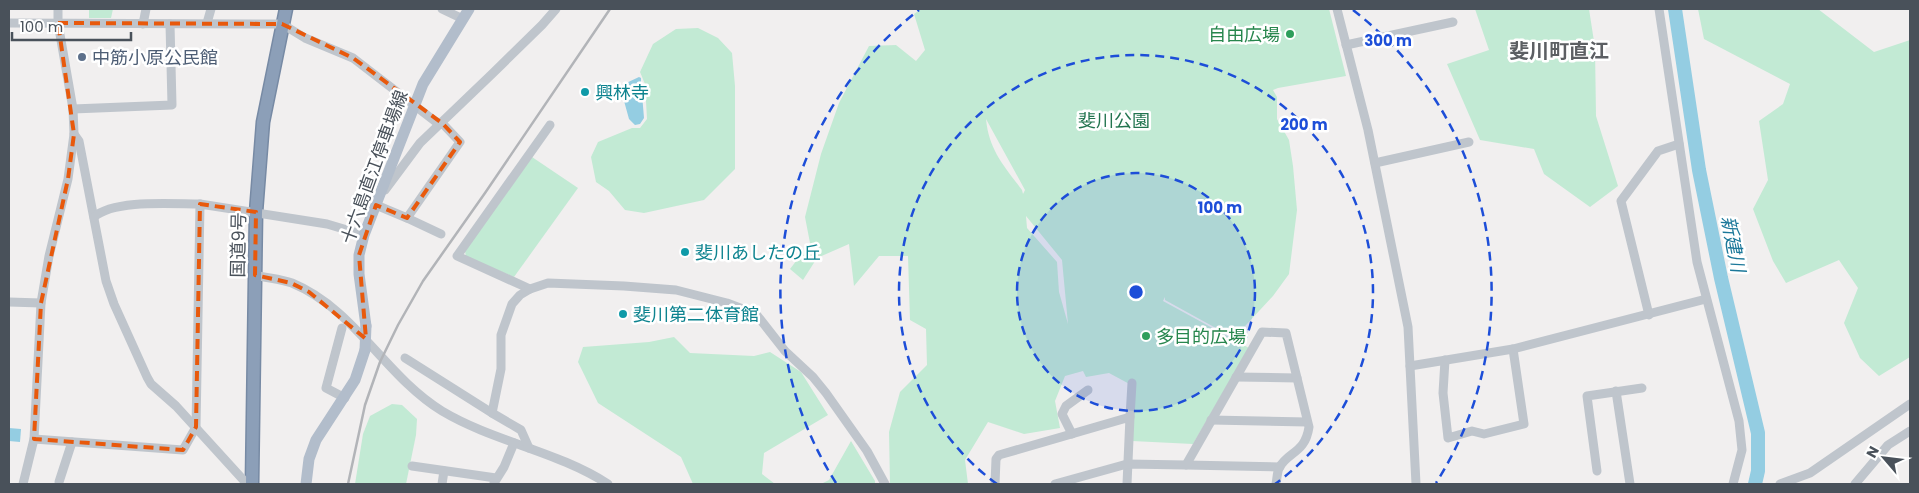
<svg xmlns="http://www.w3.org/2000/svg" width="1919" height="493" font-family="Poppins,'Noto Sans JP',sans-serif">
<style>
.green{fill:#c2ead4;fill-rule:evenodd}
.water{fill:#94cde2}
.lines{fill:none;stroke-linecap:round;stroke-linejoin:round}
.river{stroke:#94cde2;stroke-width:14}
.highway-casing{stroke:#778aa4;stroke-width:15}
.minor{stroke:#bfc5cc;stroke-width:9}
.major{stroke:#b2bdcb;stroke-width:11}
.highway{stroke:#8c9fb8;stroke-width:12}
.rail{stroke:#b2b4b8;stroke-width:2.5}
.major-bridge{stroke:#b2bdcb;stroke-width:11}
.marked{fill:none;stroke:#e8590c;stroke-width:4;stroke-dasharray:10 6;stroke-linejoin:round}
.ring{fill:none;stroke:#1d4ed8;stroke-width:2.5;stroke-dasharray:9 6}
.leisure-dot{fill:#2e9e5b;stroke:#fff;stroke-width:2}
.service-dot{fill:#5c6f8a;stroke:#fff;stroke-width:2}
.culture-dot{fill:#0f9aa8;stroke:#fff;stroke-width:2}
.labels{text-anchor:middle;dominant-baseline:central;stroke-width:5;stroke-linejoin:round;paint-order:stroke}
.leisure-label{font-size:18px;fill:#27864d;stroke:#fff;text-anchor:end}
.service-label{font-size:18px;fill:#4e5e75;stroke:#fff;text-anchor:start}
.culture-label{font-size:18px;fill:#0d838f;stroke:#fff;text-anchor:start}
.park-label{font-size:18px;fill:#22744f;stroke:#fff}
.street-label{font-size:18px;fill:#49515a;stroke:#fff}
.water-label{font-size:19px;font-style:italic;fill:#1c789a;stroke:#fff}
.quarter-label{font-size:20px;font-weight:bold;fill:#5c5f63;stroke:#fff}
.centre{fill:#1d4ed8;stroke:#fff;stroke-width:2.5}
.ring-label{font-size:15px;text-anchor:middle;font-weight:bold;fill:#1d4ed8;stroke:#fff;stroke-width:5;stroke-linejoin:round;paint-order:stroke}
</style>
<rect width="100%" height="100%" fill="#f1efef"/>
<!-- green -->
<g class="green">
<path d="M89,9H113L111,18H89Z"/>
<path d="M921,9H1329L1346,76L1278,88L1273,90L1277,97V119L1289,140L1293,166L1297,210L1289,274L1273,296L1234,338L1165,300V297L1163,301L1249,348L1193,444L1132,441L1135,387L1109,373L1086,377L1083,371L1065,376L1055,401L1060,428L1024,434L988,422L965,460L968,484H890L889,432L900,392L927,365L926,329L910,320L908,256H879L854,286L849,244L817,258L803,280L790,269L810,243L805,217L821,154L839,103L869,46L896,45L916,61L925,50L914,14ZM986,119L1025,190L1023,194L1022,190C1004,166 989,150 986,119ZM1026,216L1062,260L1068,324L1059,292L1057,262L1027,228Z"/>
<path d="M1475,9H1589L1595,48L1596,116L1618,186L1590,207L1544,174L1534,149L1480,140L1447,64L1489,50Z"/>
<path d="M1698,9H1818L1874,52L1910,40V357L1879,376L1860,358L1844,323L1858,288L1839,260L1786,283L1773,261L1753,209L1768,180L1759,121L1783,104L1790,84L1704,39Z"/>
<path d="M698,28L718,38L732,53L735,86V169L704,200L644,213L625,210L609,191L596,182L591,157L598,142L632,128H640L647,119L645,84L640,72L653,44L676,29Z"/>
<path d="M532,157L578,188L514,277L466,257L465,251Z"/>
<path d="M674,337L690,353L754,356L770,352L801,372L828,415L764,453L762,474L775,484H693L681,457L598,403L578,362L583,347L649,342Z"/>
<path d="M392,404L402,405L417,419L416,435L406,484H355L363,434L370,416Z"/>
<path d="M851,441L875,481V484H821L829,480Z"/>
</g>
<!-- water -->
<g class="water">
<path d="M639,77L641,78V82L644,118L640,124L635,125L629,119L621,90L622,85Z"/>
<path d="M9,428L21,429L20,442L9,441Z"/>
</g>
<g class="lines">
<!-- river -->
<path class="river" d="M1675,9L1699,170L1721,278L1758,433V471L1755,484"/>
<defs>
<path id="highway" d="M252,484L256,212L263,122L286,9"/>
</defs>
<!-- highway casing -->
<use href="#highway" class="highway-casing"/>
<!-- minor -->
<g class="minor">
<path d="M442,9L463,19"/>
<path d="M1337,9L1368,130L1408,327L1416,484"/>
<path d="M1659,9L1697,262L1739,421L1742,450L1733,484"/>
<path d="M9,23L282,24L305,38L353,58L436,122L442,123L460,142L407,218L376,205"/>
<path d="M207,23L211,9"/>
<path d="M143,24L146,9"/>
<path d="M1346,45L1453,22"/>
<path d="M73,109L172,105L170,24"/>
<path d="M74,134L79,141L106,281L114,304L147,377L151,384L176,406L247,484"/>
<path d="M1375,163L1469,142"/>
<path d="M385,190L420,143L493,73L542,25L556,9"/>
<path d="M94,217C114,199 173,204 200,204"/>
<path d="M407,218L441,234"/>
<path d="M255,275C267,278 281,279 292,283C355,309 385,376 442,411C494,442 557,451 608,484"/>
<path d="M530,289L457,256L550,125"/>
<path d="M9,302L41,303"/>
<path d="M1649,315L1621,201L1658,151L1679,144"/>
<path d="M342,328L326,388L345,398"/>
<path d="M405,358L492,413"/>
<path d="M1445,360L1443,393L1448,438L1472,431L1484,434L1524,424L1513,349"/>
<path d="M1410,366L1513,349L1706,299"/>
<path d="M1236,377L1297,378"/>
<path d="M1616,391L1630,484"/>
<path d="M1130,417L1132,383"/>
<path d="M1211,420L1307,422"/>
<path d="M1072,434L1062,414L1066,406L1088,390"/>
<path d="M34,439L183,450L196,427L200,204L327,224L364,235"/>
<path d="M529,448L521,430L492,413L501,369V335L512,304L520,295L530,289L548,283L624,286L676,290L727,303L756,314L785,351L813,377L826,393L867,451L885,484"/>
<path d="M1186,465L1280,467"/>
<path d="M412,466L496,478"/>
<path d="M1597,471L1587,396L1642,388"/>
<path d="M59,482L72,442"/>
<path d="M494,483L504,467L514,443"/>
<path d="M23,484L34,439L41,303L49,256L68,179L74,134L73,109L58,23V9"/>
<path d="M442,484L444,471"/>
<path d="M995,484L996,459L999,455L1130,417L1127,484"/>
<path d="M1055,484L1127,464L1186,465L1262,332L1286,333L1309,427C1305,454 1288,451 1279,468C1277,473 1277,479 1276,484"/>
<path d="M1780,484L1810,473L1910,404"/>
<path d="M1855,484L1888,445L1910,431"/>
</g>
<!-- major -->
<g class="major">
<path d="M366,326L359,274V255L364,235L423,84L469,9"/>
<path d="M306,484L309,459L316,440L355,380L365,350"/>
</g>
<!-- highway -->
<use href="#highway" class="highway"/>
<!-- rail -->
<path class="rail" d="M348,484L365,405L380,362L398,325L423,281L485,193L610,9"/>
<!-- major-bridge -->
<path class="major-bridge" d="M365,350L366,326"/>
</g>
<!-- marked area -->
<path class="marked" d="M58,23L282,24L353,58L442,123L460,142L407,218L376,205L359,255L366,339L309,292L291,283L255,275L256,212L200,204L196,427L183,450L34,439L41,303L68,179L74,134Z"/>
<!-- distance rings -->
<circle cx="1136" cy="292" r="119" fill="#1d4ed8" fill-opacity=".12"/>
<g class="ring">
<circle cx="1136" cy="292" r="119"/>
<path d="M997 484A237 237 0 1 1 1275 484"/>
<path d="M836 483A356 356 0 0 1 919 10M1353 10A356 356 0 0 1 1436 483"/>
</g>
<!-- markers -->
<g class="leisure-dot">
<circle cx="1290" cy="34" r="5"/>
<circle cx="1146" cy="336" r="5"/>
</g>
<circle class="service-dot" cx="82" cy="57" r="5"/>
<g class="culture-dot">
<circle cx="585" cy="92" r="5"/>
<circle cx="685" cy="252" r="5"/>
<circle cx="623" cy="314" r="5"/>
</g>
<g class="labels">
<!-- leisure labels -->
<g class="leisure-label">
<text x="1280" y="34">自由広場</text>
<text x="1156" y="336" text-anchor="start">多目的広場</text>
</g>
<!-- service labels -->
<g class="service-label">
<text x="92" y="57">中筋小原公民館</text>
</g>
<!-- culture labels -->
<g class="culture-label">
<text x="595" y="92">興林寺</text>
<text x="695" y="252">斐川あしたの丘</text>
<text x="633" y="314">斐川第二体育館</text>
</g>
<!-- park labels -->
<g class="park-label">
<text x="1114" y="120">斐川公園</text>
</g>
<!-- street labels -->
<g class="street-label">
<text transform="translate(374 167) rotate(-70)">十六島直江停車場線</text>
<text transform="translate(238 245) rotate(-89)">国道9号</text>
</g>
<!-- water labels -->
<g class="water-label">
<text transform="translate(1733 244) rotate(79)">新建川</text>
</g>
<!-- quarter labels -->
<g class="quarter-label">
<text x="1559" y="51">斐川町直江</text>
</g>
</g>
<circle cx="1136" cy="292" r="8" class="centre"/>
<g class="ring-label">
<text x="1388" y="46">300 m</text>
<text x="1304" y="130">200 m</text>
<text x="1220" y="213">100 m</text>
</g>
<!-- border -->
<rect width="1919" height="493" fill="none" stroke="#49515a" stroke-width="20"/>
<!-- north arrow -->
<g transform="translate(1884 458) rotate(298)" stroke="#ffffff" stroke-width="4" paint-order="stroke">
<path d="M0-4L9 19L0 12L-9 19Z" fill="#49515a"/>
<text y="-8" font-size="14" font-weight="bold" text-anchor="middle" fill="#49515a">N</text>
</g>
<!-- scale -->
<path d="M12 32v8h119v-8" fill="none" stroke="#49515a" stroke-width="2.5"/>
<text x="20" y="32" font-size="15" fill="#49515a" stroke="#ffffff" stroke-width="4" paint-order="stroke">100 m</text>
</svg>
